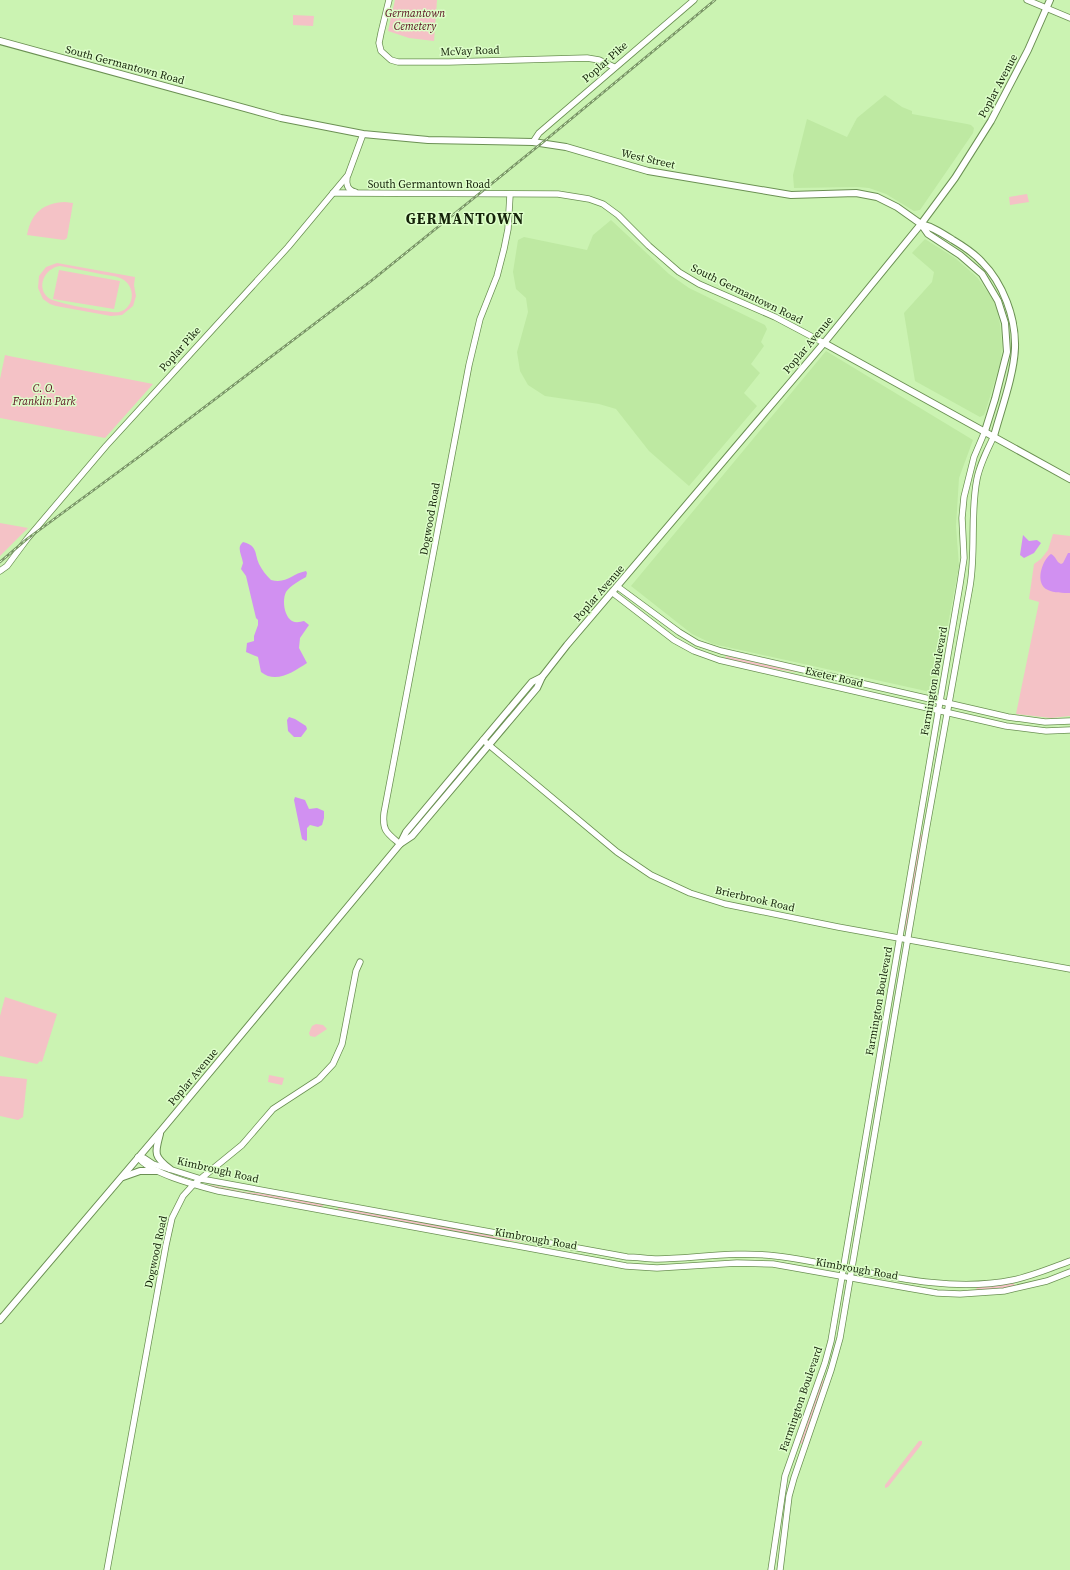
<svg xmlns="http://www.w3.org/2000/svg" width="1070" height="1570" font-family="'Source Serif 4',serif">
<style>
.built{fill:#bee9a2}
.green{fill:#f4c2c6;fill-rule:evenodd}
.water{fill:#d190f1}
.lines{fill:none;stroke-linecap:round;stroke-linejoin:round}
.secondary-casing{stroke:#6b9053;stroke-width:7}
.primary-casing{stroke:#6b9053;stroke-width:8}
.secondary{stroke:#fff;stroke-width:5.5}
.primary{stroke:#fff;stroke-width:6}
.rail-casing{stroke:#789465;stroke-width:2.5}
.rail{stroke:#ddfec9;stroke-width:1;stroke-dasharray:3;stroke-linecap:butt}
.labels{text-anchor:middle;dominant-baseline:central;stroke-width:3;stroke-linejoin:round;paint-order:stroke}
.park-label{font-size:11px;font-style:italic;fill:#580b1d;stroke:#ddfec9}
.street-label{font-size:11px;fill:#142209;stroke:#ddfec9}
.district-label{font-size:15px;font-weight:bold;letter-spacing:1px;fill:#142209;stroke:#ddfec9}
</style>
<rect width="100%" height="100%" fill="#cbf3b2"/>
<!-- built -->
<g class="built">
<path d="M885,95L902,107L912,111V114L967,124L971,125L974,128L973,133L920,210L914,211L886,194L869,188L857,187L794,188L793,175L807,119L847,137L857,118Z"/>
<path d="M611,220L669,274L689,288L765,325L767,329L761,342L764,346L751,364L760,373L744,393L757,406L689,486L649,451L616,409L599,404L545,396L528,385L520,371L517,352L528,312L526,298L516,289L513,272L518,240L524,237L587,250L593,235Z"/>
<path d="M925,239L955,258L977,277L992,298L997,310L1000,324L1002,347L1001,360L986,410L984,415L980,417L915,381L904,313L932,282L934,272L912,253Z"/>
<path d="M826,351L973,440L959,478L956,526L959,566L935,693L713,644L692,634L631,586Z"/>
</g>
<!-- green -->
<g class="green">
<path d="M395,0H437L434,41L409,38L388,31Z"/>
<path d="M293,15L314,16L313,26L293,25Z"/>
<path d="M1027,194L1029,202L1010,205L1009,197Z"/>
<path d="M65,202L73,203L67,238L64,240L27,235C31,213 43,203 65,202Z"/>
<path d="M57,263L135,277L134,285L136,296L133,306L122,315L111,316L56,306L50,304L43,299L38,288L39,276L46,267ZM60,266C72,268 84,271 96,273C104,275 113,275 120,278C136,284 136,308 119,312C112,314 56,303 50,299C35,289 44,268 60,266Z"/>
<path d="M59,270L120,281L114,309L53,299Z"/>
<path d="M5,355L9,356L153,384L105,438L0,418V379Z"/>
<path d="M0,523L28,528L0,556Z"/>
<path d="M1053,534L1070,536V716L1051,718L1016,714L1039,602L1029,599L1034,564L1041,559L1048,550Z"/>
<path d="M726,656L795,671L796,672L767,668L725,659Z"/>
<path d="M921,834L923,836L906,931L905,930L908,898L919,835Z"/>
<path d="M5,997L57,1014L42,1062L40,1061L37,1064L0,1056V1016Z"/>
<path d="M316,1024L323,1025L327,1029L315,1037L310,1036L309,1033L312,1026Z"/>
<path d="M269,1075L284,1078L282,1085L268,1082Z"/>
<path d="M0,1076L27,1079L23,1117L18,1120L0,1116Z"/>
<path d="M211,1185L244,1192L279,1195L324,1204V1205L321,1207L210,1187Z"/>
<path d="M338,1208L373,1213L531,1243L496,1239L338,1210Z"/>
<path d="M1013,1283L1015,1285L1014,1287L1002,1289L977,1291L976,1289L978,1287Z"/>
<path d="M822,1379L824,1381L803,1443L801,1444L799,1443Z"/>
<path d="M919,1441H922V1444L888,1487L885,1488V1485Z"/>
</g>
<!-- water -->
<g class="water">
<path d="M1023,535L1029,541L1037,540L1041,543L1034,553L1024,558L1020,555Z"/>
<path d="M243,542C258,546 254,553 259,564C262,570 266,575 271,580C287,584 291,574 306,571L307,573L306,577C299,581 291,585 286,592C282,600 284,616 292,621C296,623 300,622 304,621L309,625L300,638L299,648L307,663C293,672 276,684 261,672L258,657L246,652L247,643L254,641V636L258,625V620L256,618L246,576L241,569L243,563C242,555 236,548 243,542Z"/>
<path d="M1068,553H1070V593C1063,593 1054,593 1048,590C1034,584 1042,560 1051,554C1056,556 1056,562 1061,564L1063,563Z"/>
<path d="M289,717L295,719L306,726L307,729L301,737H294L288,731L287,720Z"/>
<path d="M295,797L305,800L309,809L317,808L324,811V818L322,825L318,827L310,825L307,828V840L306,841L302,839L294,800Z"/>
</g>
<g class="lines">
<defs>
<g id="secondary">
<path d="M389,0L381,33L379,43L381,51L391,60L398,62H449L587,58L599,60L614,67"/>
<path d="M1027,0L1070,18"/>
<path d="M533,142L539,133L694,0"/>
<path d="M347,177C346,184 347,190 355,192"/>
<path d="M333,193L558,194L589,199L603,204L618,215L649,246L679,272L699,284L775,317L824,343"/>
<path d="M0,571L7,566L27,539L106,446L288,247L348,175L363,134"/>
<path d="M618,587L679,632L697,643L721,651L1008,717L1045,722L1070,721"/>
<path d="M613,593L674,640L694,651L719,660L1006,726L1046,731L1070,730"/>
<path d="M483,740L617,852L651,875L690,893L725,904L838,927L1070,969"/>
<path d="M400,844C387,833 382,831 384,813L469,365L480,319L497,276L504,249L508,229L510,195"/>
<path d="M138,1157C148,1173 199,1186 218,1191L626,1266L657,1268L737,1263L773,1264L908,1288L937,1293L960,1294L1004,1291L1047,1281L1070,1272"/>
<path d="M138,1157L144,1158L153,1164L201,1179L627,1257C637,1257 648,1259 658,1259C697,1258 736,1251 776,1256C852,1265 936,1296 1013,1280C1032,1276 1051,1268 1070,1261"/>
<path d="M107,1570L166,1245L172,1218L183,1196L193,1185L242,1145L273,1109L319,1079L333,1064L342,1044L356,971L360,962"/>
<path d="M771,1570L785,1476L825,1363L831,1341L960,584L964,558L962,518L964,497L974,457L985,431"/>
<path d="M780,1570L789,1496L794,1478L831,1370L840,1338L926,831L970,586C976,550 970,514 977,479C980,464 987,450 994,436"/>
</g>
<g id="primary">
<path d="M0,41L281,118L363,134L428,140L533,142L566,147L648,171L791,195L856,193L877,197L897,207L921,224L928,234L960,255L982,274L998,301L1005,323L1007,352L995,399L985,431"/>
<path d="M921,224C933,227 942,233 953,240C963,246 974,253 982,262C1003,283 1016,318 1015,348C1014,375 1001,410 994,436"/>
<path d="M824,343L1070,479"/>
<path d="M400,844L412,836L537,688L542,677L567,645L824,343L921,224L955,178L991,121L1028,50L1050,0"/>
<path d="M160,1134C155,1153 153,1156 170,1169"/>
<path d="M123,1177L140,1171H157"/>
<path d="M0,1320L160,1132L400,844L406,832L532,682L542,677"/>
</g>
</defs>
<!-- secondary casing -->
<use href="#secondary" class="secondary-casing"/>
<!-- primary casing -->
<use href="#primary" class="primary-casing"/>
<!-- secondary -->
<use href="#secondary" class="secondary"/>
<!-- primary -->
<use href="#primary" class="primary"/>
<defs>
<path id="rail" d="M0,562L27,539L140,456L371,281L542,143L715,0"/>
</defs>
<!-- rail casing -->
<use href="#rail" class="rail-casing"/>
<!-- rail -->
<use href="#rail" class="rail"/>
</g>
<g class="labels">
<!-- park labels -->
<g class="park-label">
<text x="415" y="13">Germantown<tspan x="415" dy="13">Cemetery</tspan></text>
<text x="44" y="388">C. O.<tspan x="44" dy="13">Franklin Park</tspan></text>
</g>
<!-- street labels -->
<g class="street-label">
<text transform="translate(470 51) rotate(-2)">McVay Road</text>
<text transform="translate(605 62) rotate(-41)">Poplar Pike</text>
<text transform="translate(125 65) rotate(15)">South Germantown Road</text>
<text transform="translate(998 86) rotate(-62)">Poplar Avenue</text>
<text transform="translate(648 159) rotate(13)">West Street</text>
<text x="429" y="184">South Germantown Road</text>
<text transform="translate(747 294) rotate(26)">South Germantown Road</text>
<text transform="translate(808 345) rotate(-50)">Poplar Avenue</text>
<text transform="translate(180 349) rotate(-48)">Poplar Pike</text>
<text transform="translate(430 519) rotate(-80)">Dogwood Road</text>
<text transform="translate(599 593) rotate(-49)">Poplar Avenue</text>
<text transform="translate(834 677) rotate(13)">Exeter Road</text>
<text transform="translate(934 681) rotate(-80)">Farmington Boulevard</text>
<text transform="translate(755 899) rotate(13)">Brierbrook Road</text>
<text transform="translate(879 1001) rotate(-80)">Farmington Boulevard</text>
<text transform="translate(193 1077) rotate(-50)">Poplar Avenue</text>
<text transform="translate(218 1170) rotate(13)">Kimbrough Road</text>
<text transform="translate(536 1239) rotate(10)">Kimbrough Road</text>
<text transform="translate(156 1252) rotate(-78)">Dogwood Road</text>
<text transform="translate(857 1269) rotate(10)">Kimbrough Road</text>
<text transform="translate(801 1399) rotate(-71)">Farmington Boulevard</text>
</g>
<!-- district labels -->
<g class="district-label">
<text x="465" y="218">GERMANTOWN</text>
</g>
</g>
</svg>
